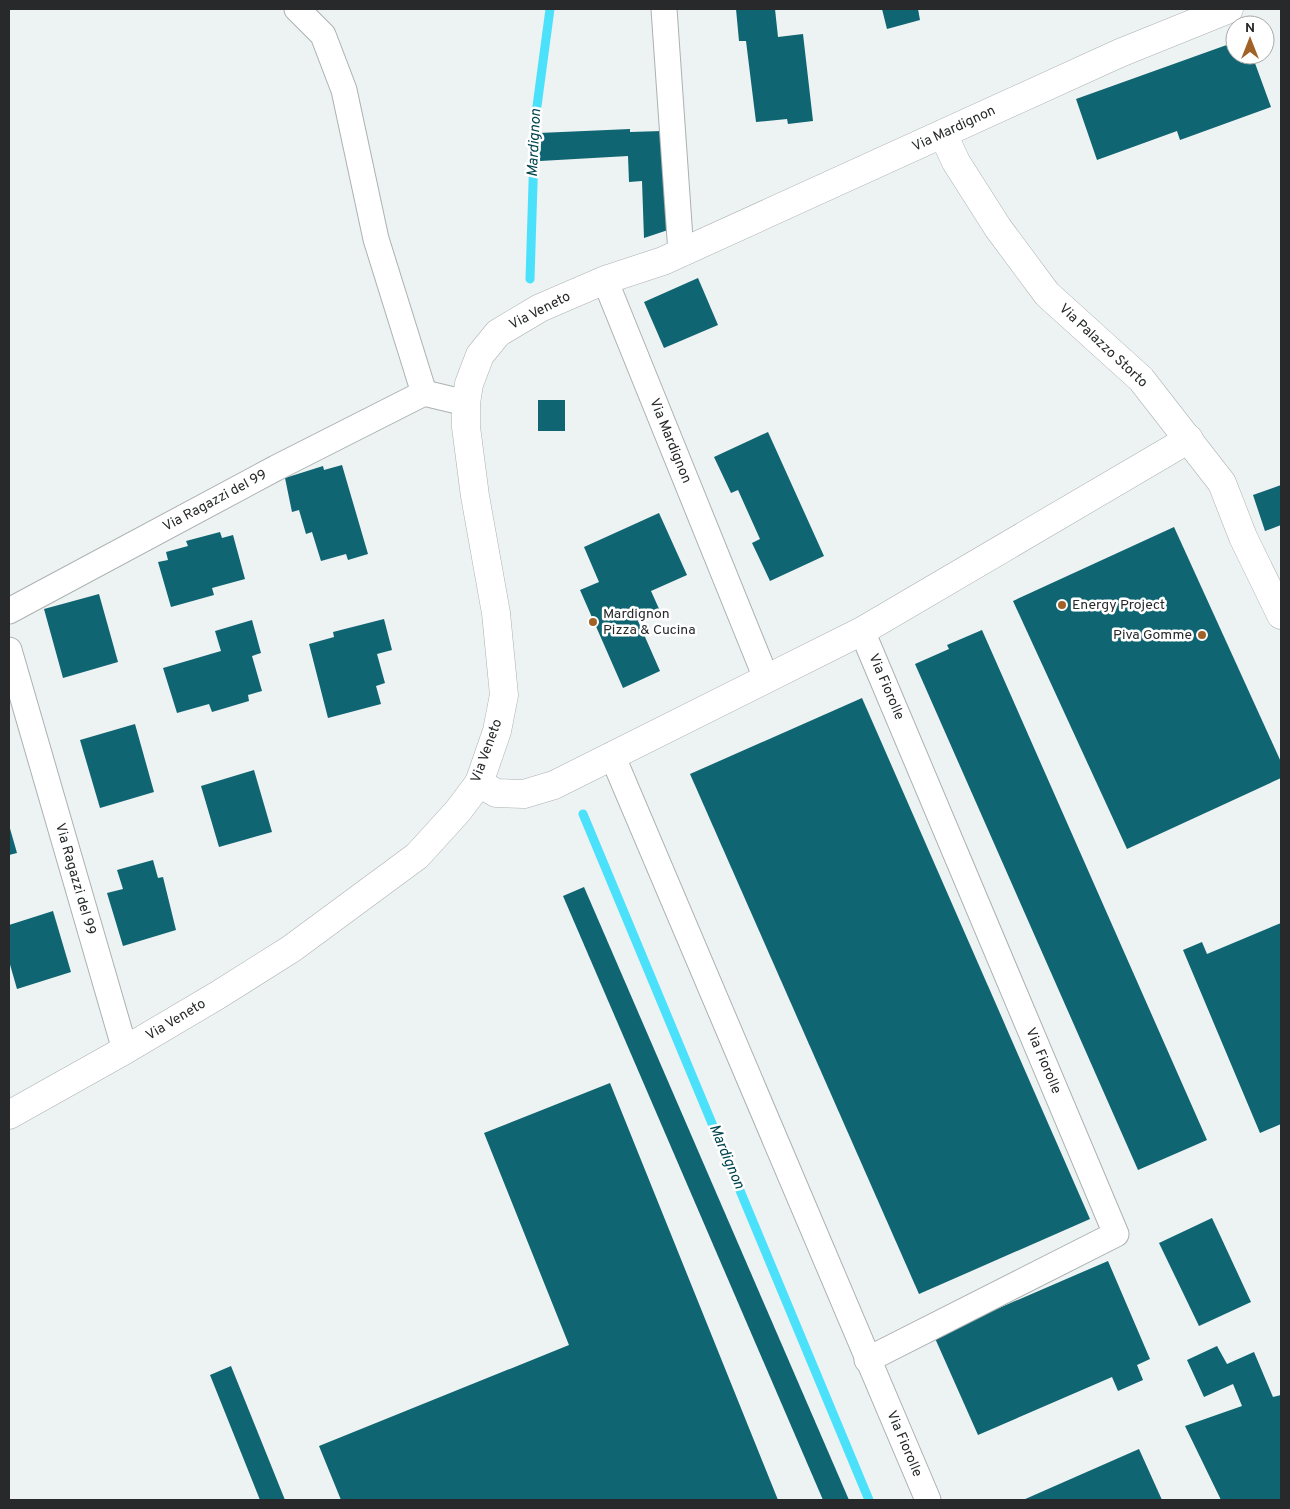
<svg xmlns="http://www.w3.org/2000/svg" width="1290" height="1509" font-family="Overpass,sans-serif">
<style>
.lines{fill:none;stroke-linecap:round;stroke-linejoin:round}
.stream{stroke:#4be1fa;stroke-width:9}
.building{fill:#0f6572}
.minor-casing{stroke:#acb1b2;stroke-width:27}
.tertiary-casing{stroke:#acb1b2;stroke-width:29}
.minor{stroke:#fff;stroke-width:25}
.tertiary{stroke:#fff;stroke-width:28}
.poi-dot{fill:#a06227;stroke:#fff;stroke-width:2}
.labels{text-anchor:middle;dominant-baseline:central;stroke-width:5;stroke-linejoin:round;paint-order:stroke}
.street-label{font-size:14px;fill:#27292a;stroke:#fff}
.poi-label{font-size:14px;fill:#27292a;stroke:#fff;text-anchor:start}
.water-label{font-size:15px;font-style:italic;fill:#00454f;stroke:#fff}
</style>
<rect width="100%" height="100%" fill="#edf2f3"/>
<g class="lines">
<!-- stream -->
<g class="stream">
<path d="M530,279L535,121L550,9"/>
<path d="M583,814L869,1500"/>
</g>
</g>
<!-- building -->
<g class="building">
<path d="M736,9H775L778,37L803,34L813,121L788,124L787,119L756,122L746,41H739Z"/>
<path d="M882,9H918L920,20L887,29Z"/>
<path d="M1235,42V55H1252L1271,107L1180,140L1177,131L1097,160L1076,99Z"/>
<path d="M630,129V132L662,131L668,230L644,238L642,181L629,182L628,156L540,161L539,133Z"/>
<path d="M698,278L718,325L664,348L644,302Z"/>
<rect x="538" y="400" width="27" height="31"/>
<path d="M768,432L824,556L770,581L752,543L760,539L738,490L731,493L714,457Z"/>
<path d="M342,465L368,554L348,560L346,554L321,561L312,532L306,534L299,510L292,512L285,478L323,466L324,470Z"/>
<path d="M1281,485V525L1265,531L1253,495Z"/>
<path d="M659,513L687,575L651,591L660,611L638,621L660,671L623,688L580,590L599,582L584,547Z"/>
<path d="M1174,527L1281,762V778L1127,849L1013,601Z"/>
<path d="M220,532L222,538L233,535L245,579L212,588L214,595L171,607L158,562L168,560L166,552L188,546L186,541Z"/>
<path d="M99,594L118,662L63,678L44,609Z"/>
<path d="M384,619L392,650L377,654L385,683L376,686L381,704L328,718L309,644L334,637L333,632Z"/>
<path d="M252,620L261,653L252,656L262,691L248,695L249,701L212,712L209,704L177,713L163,668L221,651L215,631Z"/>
<path d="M982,630L1207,1140L1138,1170L915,664L949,649L947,645Z"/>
<path d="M862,698L1090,1219L919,1294L690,774Z"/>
<path d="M135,724L154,792L100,808L80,740Z"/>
<path d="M254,770L272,832L219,847L201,786Z"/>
<path d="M9,825L17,853L9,855Z"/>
<path d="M153,860L158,878L163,877L176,930L123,946L107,893L123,889L117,870Z"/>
<path d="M584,887L849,1500H823L563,896Z"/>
<path d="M53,911L71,972L17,989L9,961V925Z"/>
<path d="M1281,923V1124L1260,1133L1183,950L1202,942L1207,954Z"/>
<path d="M610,1083L778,1500H341L319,1446L569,1345L484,1133Z"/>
<path d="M1212,1218L1251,1302L1199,1326L1159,1243Z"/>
<path d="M1108,1261L1150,1359L1137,1365L1143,1380L1118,1391L1112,1377L978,1435L934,1336Z"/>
<path d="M1217,1346L1227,1364L1254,1352L1273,1397L1281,1395V1500H1221L1185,1426L1242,1406L1233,1384L1204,1397L1187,1360Z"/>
<path d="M231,1366L285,1500H260L210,1375Z"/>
<path d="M1139,1449L1162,1500H1023Z"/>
</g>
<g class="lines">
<defs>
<g id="minor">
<path d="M297,9L323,35L344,90L376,239L424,393"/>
<path d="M664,9L681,253"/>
<path d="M605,280L766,678"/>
<path d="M9,611L276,468L424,393L466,403"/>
<path d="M862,631L1116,1234L867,1360"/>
<path d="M9,650L125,1050"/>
<path d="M612,755L928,1500"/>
</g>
<g id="tertiary">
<path d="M943,134L956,162L998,228L1047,294L1141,379L1222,483L1243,537L1281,615"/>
<path d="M479,783L496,793L524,794L554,785L862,631L1189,439"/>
<path d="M9,1115L125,1050L218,995L291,949L417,856L458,811L479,783L497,731L504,695L496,613L475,496L466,427V403L469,384L480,355L498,333L540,308L605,280L663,261L1120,53L1229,9"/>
</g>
</defs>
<!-- minor casing -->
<use href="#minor" class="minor-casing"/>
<!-- tertiary casing -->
<use href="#tertiary" class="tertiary-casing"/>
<!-- minor -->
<use href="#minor" class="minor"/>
<!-- tertiary -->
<use href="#tertiary" class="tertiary"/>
</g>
<!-- markers -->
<g class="poi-dot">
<circle cx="1062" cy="605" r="5"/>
<circle cx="593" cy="622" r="5"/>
<circle cx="1202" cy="635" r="5"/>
</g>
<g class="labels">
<!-- street labels -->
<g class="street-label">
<text transform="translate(954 129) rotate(-25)">Via Mardignon</text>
<text transform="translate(540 311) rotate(-27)">Via Veneto</text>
<text transform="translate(1103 346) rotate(43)">Via Palazzo Storto</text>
<text transform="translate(670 441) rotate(68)">Via Mardignon</text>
<text transform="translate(215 501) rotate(-28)">Via Ragazzi del 99</text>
<text transform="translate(886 687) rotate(67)">Via Fiorolle</text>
<text transform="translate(487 751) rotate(-70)">Via Veneto</text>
<text transform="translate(75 879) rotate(74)">Via Ragazzi del 99</text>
<text transform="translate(176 1020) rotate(-31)">Via Veneto</text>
<text transform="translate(1043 1061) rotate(67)">Via Fiorolle</text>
<text transform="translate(904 1444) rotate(67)">Via Fiorolle</text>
</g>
<!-- poi labels -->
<g class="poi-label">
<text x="1072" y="605">Energy Project</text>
<text x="603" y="614">Mardignon<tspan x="603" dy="16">Pizza &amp; Cucina</tspan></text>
<text x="1192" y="635" text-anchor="end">Piva Gomme</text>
</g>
<!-- water labels -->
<g class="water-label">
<text transform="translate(535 143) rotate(-87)">Mardignon</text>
<text transform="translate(726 1157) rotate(67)">Mardignon</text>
</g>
</g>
<!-- border -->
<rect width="1290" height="1509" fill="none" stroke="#27292a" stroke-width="20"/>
<!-- north arrow -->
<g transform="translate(1250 40)"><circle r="24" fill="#ffffff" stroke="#a9a9aa"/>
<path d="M0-4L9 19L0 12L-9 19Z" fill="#a06227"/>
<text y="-8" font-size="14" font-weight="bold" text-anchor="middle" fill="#27292a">N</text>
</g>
</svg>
